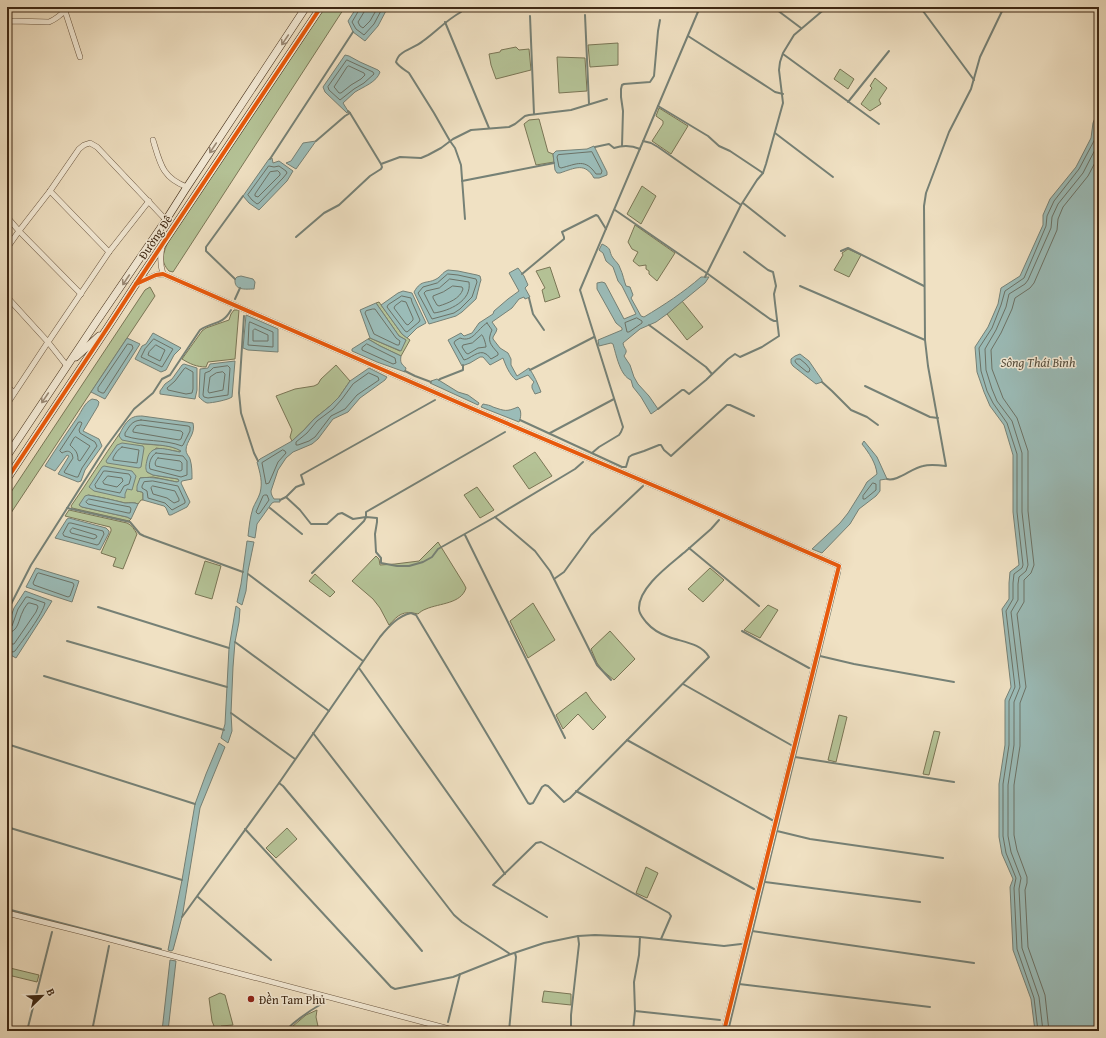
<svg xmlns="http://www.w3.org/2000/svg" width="1106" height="1038" font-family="'Gentium Book Plus',serif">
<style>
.green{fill:#b5c397;stroke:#7a7656}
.water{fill:#9bbcb8;stroke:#768176}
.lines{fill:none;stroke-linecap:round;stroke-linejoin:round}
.shore{stroke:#6c7266;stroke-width:1}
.stream{stroke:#768176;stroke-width:2}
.street-casing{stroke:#6a5640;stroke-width:6}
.secondary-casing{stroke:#3e2814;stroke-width:8}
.street{stroke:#f5ecd8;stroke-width:5}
.secondary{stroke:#f5ecd8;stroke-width:7}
.cycleway-casing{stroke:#f5ecd8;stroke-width:6}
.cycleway{stroke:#e8590c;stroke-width:4}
.oneway{stroke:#9a8a76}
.poi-dot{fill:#8f2418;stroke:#f5ecd8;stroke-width:1.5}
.labels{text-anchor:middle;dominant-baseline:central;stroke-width:3;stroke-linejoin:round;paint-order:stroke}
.street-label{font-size:12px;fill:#3e2814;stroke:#f5ecd8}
.poi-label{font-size:12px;fill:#3e2814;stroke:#f5ecd8;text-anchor:start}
.water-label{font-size:13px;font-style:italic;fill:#554d3d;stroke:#f5ecd8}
</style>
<rect width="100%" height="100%" fill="#f0e1c3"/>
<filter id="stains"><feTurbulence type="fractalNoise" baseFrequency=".005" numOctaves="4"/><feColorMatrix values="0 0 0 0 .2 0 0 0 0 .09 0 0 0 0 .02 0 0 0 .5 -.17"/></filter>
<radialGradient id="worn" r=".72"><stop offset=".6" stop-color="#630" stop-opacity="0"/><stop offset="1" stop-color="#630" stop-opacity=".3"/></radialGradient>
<!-- green -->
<g class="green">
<path d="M324,7H345L173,272L169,271C160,261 163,254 168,242Z"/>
<path d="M618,43V65L590,67L588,45Z"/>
<path d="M516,47L519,50L529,49L531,70L496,79L491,65L489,54L500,52L501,50Z"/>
<path d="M557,57L585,58L587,91L559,93Z"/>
<path d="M840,69L854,79L848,89L834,79Z"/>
<path d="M875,78L887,88L879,100L881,104L870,111L861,104L872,88L870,86Z"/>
<path d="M659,108L688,126L671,154L652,141L663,124V121L656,116Z"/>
<path d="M539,119L548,152L553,154L554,162L536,165L524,124L529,120Z"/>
<path d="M642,186L656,196L641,224L627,214Z"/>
<path d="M635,225L675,253L657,281L649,274V271L646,269V265L639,266L633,261L638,252L632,249L628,242Z"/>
<path d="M848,249L861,255L849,277L834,270L843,255L842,253Z"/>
<path d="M550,267L560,297L545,302L542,290L545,288L536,271Z"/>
<path d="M150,287L155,296L91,392L7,519V498L145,290Z"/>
<path d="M682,301L703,327L687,340L667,314Z"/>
<path d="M379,302L402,334L410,340L401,356L380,346L368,339L370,338L400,351L406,340L399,336L376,303Z"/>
<path d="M234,310H239L235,359L208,362L206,367C197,367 190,364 182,359L202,331L206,328L229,320L231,314Z"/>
<path d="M336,365L350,381L339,397L330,406L314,419L304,430L292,441L290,437L292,430L276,396L295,389L314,386L318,384L321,379Z"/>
<path d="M120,433V436C125,438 131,442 138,443C152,446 169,443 181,451V452L156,448L147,472L153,475L178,479L179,481L177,482L153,477L140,478L137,491L142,492L143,493V500H141L138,504C134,502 130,503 125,503C113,500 100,497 88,495L79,505L82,507L127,517L131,519L129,521L72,508L71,506C88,482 103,457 120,433Z"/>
<path d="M535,452L552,476L529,489L513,466Z"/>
<path d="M477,487L494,510L480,518L464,495Z"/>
<path d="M69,510L127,523C132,525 134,529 137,534L123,569L113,566L116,558L101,553L111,531V529L110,527L65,516Z"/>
<path d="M438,542L464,584L466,588C461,604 440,603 426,609C423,610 420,612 418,614C403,610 398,615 389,625L380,608L373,599L352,581L376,556L379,559L380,565L395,564L419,561Z"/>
<path d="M205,561L221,566L212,599L195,594Z"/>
<path d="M710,568L724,580L703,602L688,589Z"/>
<path d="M315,574L335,592L330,597L309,581Z"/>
<path d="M533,603L555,640L528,658L510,621Z"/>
<path d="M768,605L778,610L760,638L744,630Z"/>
<path d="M610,631L635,659L614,680L603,671L597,663L591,649Z"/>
<path d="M586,692L592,701L606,717L593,730L578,714L563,729L556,715Z"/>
<path d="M839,715L847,717L836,762L828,760Z"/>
<path d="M934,731L940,732L929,775L923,774Z"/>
<path d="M287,828L297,839L276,858L266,848Z"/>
<path d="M646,867L658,873L647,898L636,893Z"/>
<path d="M10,968L39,975L37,982L8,975Z"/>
<path d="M544,991L571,994V1005L542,1002Z"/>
<path d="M220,993L225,995L233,1025L221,1026L216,1031L212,1021L209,998Z"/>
<path d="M317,1010L316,1017L319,1031H297L293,1026L306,1015Z"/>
</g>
<!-- water -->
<g class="water">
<path d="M357,7H388L378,26L365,41L353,32L348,21Z"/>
<path d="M345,55L349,56L360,62L378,70L380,72C377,82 363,87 355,92C351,96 347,99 343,103L348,111L347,113L325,92L323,87Z"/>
<path d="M1099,108V1031H1035L1031,999L1013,950L1010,887L1013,879L1002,854L999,837V784L1005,745V700L1011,687L1002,609L1009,599V583L1010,572L1019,565L1013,512V455L1004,425L990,406L984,392L977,372L975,347L988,327L998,304L1001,288L1020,276L1043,225V215L1050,199L1076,167L1091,138L1093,123Z"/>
<path d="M316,141L296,169L286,163L291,161L303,143Z"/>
<path d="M594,146L607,172V175L599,178H594C585,162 575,168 560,173H557L555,170L553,154L556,151L587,149Z"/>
<path d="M272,158L273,163L279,161L293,171L287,181L259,210L249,203L243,196L269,159Z"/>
<path d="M602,244C613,249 608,251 613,258C616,262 619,264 620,268C623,274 624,281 626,286L630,287L633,295L631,298L641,316L644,317C664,305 684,292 701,277H709L705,283L667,314L656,322L640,329L623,343C624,350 629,349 624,356L630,365L634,377L638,384L649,396L658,409L651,414L641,397L633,387L631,380C620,376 616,354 613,344L611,343L599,346L598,340L622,330V328L616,323L597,289V283L602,282L605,283L624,319L636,314L622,286L618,281L613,267L606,261L603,253L599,250Z"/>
<path d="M518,268L524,276L528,285L525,288L530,297L525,299L524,297L519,299L512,308L492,322L497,329L496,332L493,337V339L500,348L508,353L511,359V365L517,376L529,368C534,375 538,384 541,392L535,394L532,388V385L534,382L528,375L516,380C509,374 506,366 503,358L490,365L483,357H480L470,363L462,366L448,340L461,333L464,336L472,333L479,323L493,314L494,311L508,299L519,291L509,273Z"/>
<path d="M448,270L458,271L477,275L480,276L481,280L480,283L476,299L462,312L456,316L429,324L414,292C422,278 427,285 438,278C442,275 443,272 448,270Z"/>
<path d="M241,276L253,279L255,282L254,289C245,289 234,291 235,279L237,277Z"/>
<path d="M403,291L412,293L426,323L417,328L407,338L402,334L381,305L398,293Z"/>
<path d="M376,303L399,336L406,340L401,351L370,338L360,310Z"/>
<path d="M246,315L278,329V352L248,350L243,348Z"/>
<path d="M153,333L181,348L174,355L166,370L161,372L135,359L142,346L146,344Z"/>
<path d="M127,338L140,344L105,399L91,392Z"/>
<path d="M368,339L380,346L401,356C400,362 401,364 406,368L405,372L377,362L352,351V349Z"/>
<path d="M800,354L809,361L822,380V382L816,384L793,366L791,363V359L795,356Z"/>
<path d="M235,361L232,397C228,400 212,403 207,403C204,402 201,399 199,397L200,369L208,368L210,364Z"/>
<path d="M184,364L197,368V390L195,399L160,394V391L165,384L172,379L182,365Z"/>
<path d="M369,368L387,377L385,380L360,398L348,412L333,419L318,439L312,444L293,452L286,458L278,470L271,491C271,494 272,496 274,499H280V502H274L272,503L257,524L255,538L248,536C249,527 250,517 253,508C255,503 258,499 260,493C263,482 260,473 257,462L260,459L292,441L304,430L314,419L330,406L339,397L350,381Z"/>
<path d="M437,379L458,392L468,395L479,403L478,405L430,383L431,381Z"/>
<path d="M92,399L97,400L99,402L98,406L83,431L99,439L102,446L85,470L81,481L78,482L58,474L69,456L67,455L55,471L45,466C55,450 66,434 77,418C82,411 84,403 92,399Z"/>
<path d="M483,404C487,405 490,405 493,407C505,411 506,412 518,407C522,410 521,418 519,422L481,407Z"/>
<path d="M142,416L193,423C196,434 186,441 186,450C186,454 189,456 190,459C192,465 192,473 192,479L182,481L181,483L190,502L187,507L171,515H169L166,508L164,506L143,500V493L142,492L137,491V486L140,478C153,476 165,480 177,482L179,481L178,479L153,475L147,472C145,468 146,465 147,460C151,442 167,450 180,452L181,451C170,444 150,445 137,443C132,442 127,441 122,440L119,436C121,430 127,419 134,417C135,416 141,416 142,416Z"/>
<path d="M864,441L877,457L887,479L880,480V491L876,496L859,509L850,524L822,553L812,549L840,523L848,513L863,489L867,482L877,474C876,463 869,453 862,444Z"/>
<path d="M122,443L143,446L144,448L141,467L139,468L107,463L106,461L117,445Z"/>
<path d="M104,466L132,471L136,476L132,490L127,489L125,494V498L94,491L89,487L102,467Z"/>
<path d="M88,495C100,497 113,500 125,503C130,503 134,502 138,504L131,519L127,517L82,507L79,505L85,496Z"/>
<path d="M69,518L106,528L109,531V533L100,550L55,538L67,519Z"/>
<path d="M247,541L254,542L248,571L246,591L242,605L237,602L241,584Z"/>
<path d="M36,568L79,581L72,602L26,587Z"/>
<path d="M25,591L52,601L43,616L16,658L7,653V628L14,608Z"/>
<path d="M236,606L240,609L239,622L235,642L233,667L231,713L232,731L228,743L221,738L225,724L229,648Z"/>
<path d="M219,743L225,747L200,808L183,912L182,917L173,950L171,951L168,950L182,880L195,804L206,774Z"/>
<path d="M170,960L176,961L168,1031H162Z"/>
</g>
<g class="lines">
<!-- shore -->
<g class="shore">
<path d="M360,7L359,10L352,22L356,29L364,35L374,24L383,7"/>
<path d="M365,7L364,12L358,22L360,26L363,28L370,21L378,7"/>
<path d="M347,60L373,72L374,74L364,83L354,89L340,100L329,90L328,87Z"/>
<path d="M349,66L364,73L365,75L361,79L351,85L341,93H339L335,88L334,87L347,67Z"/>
<path d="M592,152L602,171L601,174H596C585,158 577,164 561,168L559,167L557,157L558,155Z"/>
<path d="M269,166L274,167L279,166L286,171L287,173L283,178L259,203L257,204L252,200L248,195Z"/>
<path d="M278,171L280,173V175L258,197L255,196V194L270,172Z"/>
<path d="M448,274L458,275L476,279L477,282L472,297L460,309L454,313L432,319L418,293L423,287L437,283Z"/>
<path d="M450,279L469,282C472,301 449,311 434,313L424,293L426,291L439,288Z"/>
<path d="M453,286L462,287L463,289C460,299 448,303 439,306L437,305L433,298V296L443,292Z"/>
<path d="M402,296L411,298L412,302L420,320L419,322L407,332L405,331L387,307L388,305Z"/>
<path d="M402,301L406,302L413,318V320L408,325L406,324L394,308L395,306Z"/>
<path d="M373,309H375L396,338L400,341L399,345H397L374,334L365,313L366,311Z"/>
<path d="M637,318L642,321V323L629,332H627L625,323Z"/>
<path d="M250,322L273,332V347L248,345L249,324Z"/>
<path d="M487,323L492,330C487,341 490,344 498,353V355L491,359C489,357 488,355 486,354C479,349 470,359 464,360L454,343L455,341L460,338C473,343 477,329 487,323Z"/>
<path d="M255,329L268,335V341H253V331Z"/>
<path d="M482,335C484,337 486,345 486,347L478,348L468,354L466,353L462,347L463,345L472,343Z"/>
<path d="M154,339L173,349L162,367L141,357L145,349Z"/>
<path d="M128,344L132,345L133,348L104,393H102L98,391V388Z"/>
<path d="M367,344L395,358L396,363L393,364L362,350V348Z"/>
<path d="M156,345L165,350L160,361L148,355L149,352Z"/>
<path d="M797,359H800L806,364L810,369L809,372H807L796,363L795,361Z"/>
<path d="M228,366L230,368L228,395L208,398L204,397L203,395L205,373L210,371L213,368Z"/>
<path d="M186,368L193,372V389L192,393L186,394L168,390L167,388L175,381L184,369Z"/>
<path d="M223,372L225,374L223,390L209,393L208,391L210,377L216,373Z"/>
<path d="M369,373L378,377L379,380L357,395L345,409L331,416L315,437L309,441L298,445H296V442L307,433L317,421L333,409L342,399L353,384Z"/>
<path d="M141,420L188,426L190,427V431L183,445L182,446C164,439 143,442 125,436V433C130,426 131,421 141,420Z"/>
<path d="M79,422H81L82,423L79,430L80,433L95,442L97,446L82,468L78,477H76L65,473L64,472L73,458L72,454C69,450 66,451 62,453L60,451Z"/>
<path d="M141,425L181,431L183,433L181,439L179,440L133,432V430L136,426Z"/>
<path d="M76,437L90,446L80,461L78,460C78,452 75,450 70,445L74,438Z"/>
<path d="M122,447L139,450L137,463L113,460V458C115,454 118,449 122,447Z"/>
<path d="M283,450L285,451L286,453L278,462L269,483L266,484L262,463Z"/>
<path d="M156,453L183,456L187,461V475L181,477L150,469C148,464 151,456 156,453Z"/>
<path d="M158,458L180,461L182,463V470L180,471L156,466C154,464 156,459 158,458Z"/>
<path d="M104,471H106L129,474L131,477L129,484L124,486L120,493L96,488L95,485Z"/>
<path d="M108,476L122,478L123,481L117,487L104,484L103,482Z"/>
<path d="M153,481L178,486L185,501V503L172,510L165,503L148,498L147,491L142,488V486L144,482Z"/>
<path d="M873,483L876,484V490L865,499H863V496Z"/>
<path d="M153,486L175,491L179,499V501L174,503L167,498L153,494L151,488Z"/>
<path d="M265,495H267L269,500L260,513L258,514L256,512L263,496Z"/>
<path d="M89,499L130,507L131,509L130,513H128L88,504L86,502Z"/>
<path d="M69,523H71L103,531L104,534L99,544L97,545L64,536L63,534Z"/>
<path d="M73,528L96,535L97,537L94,539L71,533L70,531Z"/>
<path d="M39,573L73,583L74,585L70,596L68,597L34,585L33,583L37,574Z"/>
<path d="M7,628H10L12,626L18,609L26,597H28L45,603C43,614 23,640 15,651L13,652L7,650"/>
<path d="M7,633C19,632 18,620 23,611C24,608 26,606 28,603H30L37,605L38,607L36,612L14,644H7"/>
<path d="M1038,1031L1034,998L1017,949L1014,888L1016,878L1006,853L1003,836V784L1009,745V701L1015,687L1006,611L1013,599V583L1014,574L1022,568L1023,565L1017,512V454L1007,423L993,403L987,391L981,371L979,348L992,328L1001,305L1005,291L1024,278L1046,226L1047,216L1054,201L1079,169L1095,139L1099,119"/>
<path d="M1043,1031L1039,997L1022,948L1019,889L1021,878L1011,852L1008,836V785L1014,745V702L1020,687L1011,612L1018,600V584L1019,577L1026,571L1028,565L1022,512V453L1012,421L997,401L992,389L986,370L985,349L996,330L1006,307L1009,294L1025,284L1028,280L1051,228L1052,217L1058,204L1083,173L1099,142"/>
<path d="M1049,1031L1045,995L1028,947L1025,890L1027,883V877L1017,850L1014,835V785L1020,746V703L1026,687L1017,614L1024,602V580L1031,573L1034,565L1028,511V451L1017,418L1003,398L992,369L991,350L1001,333L1012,309L1015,298L1030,288L1034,283L1057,230L1058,219L1063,207L1088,176L1099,155"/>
</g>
<!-- stream -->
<g class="stream">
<path d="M773,7L801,28"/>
<path d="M920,7L974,80"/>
<path d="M655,8V7"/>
<path d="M461,12C445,21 437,31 423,41C416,47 407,49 401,54C398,56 397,59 396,62C398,66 405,70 409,73L434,113L450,141L455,148L461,165L465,219"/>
<path d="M585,15L589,104"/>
<path d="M530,16L534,114"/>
<path d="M445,22L489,128"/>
<path d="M688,36L769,88L775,92L783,94"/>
<path d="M783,54L879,124"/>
<path d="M848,102L889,51"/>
<path d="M658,106L708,136L719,146L730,151L763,173"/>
<path d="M348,111L350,113L381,164L400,157L421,158L428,155L441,148L453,139L471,130L509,127L515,124L525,116L529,115L571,110L607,99"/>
<path d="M775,133L833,177"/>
<path d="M316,141L345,116L350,113"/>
<path d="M643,141L651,143L658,147L741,205"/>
<path d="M622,146L623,111L621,97V89L622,85L624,84L650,82L654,76L658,31L660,20"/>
<path d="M595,147L609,144L614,148C623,145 631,145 640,149"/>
<path d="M270,159L353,32"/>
<path d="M462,181L554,163"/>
<path d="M743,203L785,236"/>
<path d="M615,210L708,274L770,319L774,321H777"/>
<path d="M296,237L324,213L339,205L370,176L381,169L382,167L381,164"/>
<path d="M841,251L848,248L924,286"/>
<path d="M522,274L564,239V237L562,232L596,215L598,216L606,229"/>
<path d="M705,277L741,205L757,180L763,173L766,164L783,103L779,70L780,62L783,53L794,35L827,7"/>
<path d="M235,279L206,251V247L243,196"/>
<path d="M800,286L925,340"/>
<path d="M529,298L533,314L544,330"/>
<path d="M235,299L240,288"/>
<path d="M244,316L239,393L241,413L254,453L258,461"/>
<path d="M649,325L706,367L712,374"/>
<path d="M530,370L594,337"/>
<path d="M405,371L415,376L431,382"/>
<path d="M439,380L440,379L463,370V365"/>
<path d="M822,382L832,391L851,410L867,417L878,425"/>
<path d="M865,386L930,417L938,418"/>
<path d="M435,400L301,475L304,484L296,487L286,497L300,510L311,524H327L338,514L342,513L353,519L366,517L377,518V522L375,534L376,552L381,558V563L397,566H409L423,562L432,557L438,549L495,517L575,469L583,462"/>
<path d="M658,409L682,390H684L689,394L706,380L728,359L735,354L740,357L762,347L779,336L775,303L774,294L776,286L773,272L768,270L744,252"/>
<path d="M520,420L622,467H626L629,457L632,455L644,451L659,445H661L664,450L671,456L727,405H730L754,416"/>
<path d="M550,433L614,399"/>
<path d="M592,453L599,447L619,435L621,432L623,427L580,290L700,7"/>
<path d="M887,479C897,482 912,468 923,466C930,464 938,465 946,466L928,366L925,340L924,206L926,193L949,132L971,89L980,57L1004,7"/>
<path d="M280,500L286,497"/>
<path d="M67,508L130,522L140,534L144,536L243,572"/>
<path d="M270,508L302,534"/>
<path d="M495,517L535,551L550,571L597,665L611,680"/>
<path d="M465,535L565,738"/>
<path d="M689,548L759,606"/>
<path d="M312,573L364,521L366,517V512L505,432"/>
<path d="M248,574L363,661"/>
<path d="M554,579L564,572L591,535L643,486"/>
<path d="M98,607L229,648"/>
<path d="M7,612L31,565L106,447L134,409L153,393L162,379L170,375L200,330C213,321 222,326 231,310"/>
<path d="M742,631L809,668"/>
<path d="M67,641L227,687"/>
<path d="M235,642L329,711"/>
<path d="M820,656L854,664L954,682"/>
<path d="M359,668L505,874"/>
<path d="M44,676L224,730"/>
<path d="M683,684L791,745"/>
<path d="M231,713L295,759"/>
<path d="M313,733L454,915L462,922L510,954"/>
<path d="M627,740L772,820"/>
<path d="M7,744L195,804"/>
<path d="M795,757L954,782"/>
<path d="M279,783L283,786L422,951"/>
<path d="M576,791L754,889"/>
<path d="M7,827L182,880"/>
<path d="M245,829L391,987L395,989L453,977L511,954L544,943L578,936L595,935L640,937L724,946L741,944"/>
<path d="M777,831L810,839L943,858"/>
<path d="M765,882L920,902"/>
<path d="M198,897L271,960"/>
<path d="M7,909L161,949"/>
<path d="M182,917L279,783L380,637C389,626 398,616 411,613L416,615L528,803L530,804L533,803L542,787L545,785L548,786L564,802L570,798L709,657C701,643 682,642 669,637C660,634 652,629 646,622C643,618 639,614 639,609C638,587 671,564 686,551C694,544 703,536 711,529L719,520"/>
<path d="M547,917L493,885L536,843L541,842L669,913L671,916L661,939"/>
<path d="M752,931L974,963"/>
<path d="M739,984L930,1007"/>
<path d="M635,1011L720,1020"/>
<path d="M448,1022L460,974"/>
<path d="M27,1031L52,932"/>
<path d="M92,1031L109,946"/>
<path d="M285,1031C297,1019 309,1011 323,1003"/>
<path d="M509,1031L516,957L515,953"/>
<path d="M571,1031V1015L579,944L578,936"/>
<path d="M633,1031L635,1011L634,982L639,955L640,937"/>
<path d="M728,1031L840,572"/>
</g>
<defs>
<g id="street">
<path d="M65,11L80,57"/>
<path d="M7,22L14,21L49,22C57,19 63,13 69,7"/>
<path d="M153,140C160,163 162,178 187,187"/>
<path d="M50,191L109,252"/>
<path d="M7,217L19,231L7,248"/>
<path d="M162,247C160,257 160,265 163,274"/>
<path d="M137,283L156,275L163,274L473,409L676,495L839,566L724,1031"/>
<path d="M81,294L19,231L50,191L79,149L84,145L90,143L97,147L166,220"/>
<path d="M7,297L48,342L67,366"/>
<path d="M7,386L14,393"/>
<path d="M7,404L48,342L109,252L149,201"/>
<path d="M7,913L83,932L457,1031"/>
</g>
<g id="secondary">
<path d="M76,357L99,336"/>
<path d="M7,456L95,324L166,220L185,190L306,7"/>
<path d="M7,479L108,327L136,284L162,245L321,7"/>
</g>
</defs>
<!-- street casing -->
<use href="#street" class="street-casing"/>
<!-- secondary casing -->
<use href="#secondary" class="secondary-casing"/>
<!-- street -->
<use href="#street" class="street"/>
<!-- secondary -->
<use href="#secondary" class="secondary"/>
<defs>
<g id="cycleway">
<path d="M136,284L156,275L163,274L473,409L676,495L839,566L724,1031"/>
<path d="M7,479L108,327L136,284L162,245L321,7"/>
</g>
</defs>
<!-- cycleway casing -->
<use href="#cycleway" class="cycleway-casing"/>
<!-- cycleway -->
<use href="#cycleway" class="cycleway"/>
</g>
<!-- one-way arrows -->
<defs><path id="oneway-shaft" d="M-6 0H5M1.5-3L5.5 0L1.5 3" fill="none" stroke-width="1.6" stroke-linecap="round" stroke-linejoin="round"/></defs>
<g class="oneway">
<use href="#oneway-shaft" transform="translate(285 40) rotate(124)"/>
<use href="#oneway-shaft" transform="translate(213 148) rotate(124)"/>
<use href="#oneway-shaft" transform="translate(126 280) rotate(124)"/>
<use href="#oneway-shaft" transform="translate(45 398) rotate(124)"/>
</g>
<!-- markers -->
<circle class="poi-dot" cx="251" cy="999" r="4"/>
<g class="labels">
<!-- street labels -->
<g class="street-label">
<text transform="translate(155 237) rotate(-56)">Đường Đê</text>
</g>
<!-- poi labels -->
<g class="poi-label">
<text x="259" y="999">Đền Tam Phủ</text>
</g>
<!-- water labels -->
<g class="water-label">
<text x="1038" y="362">Sông Thái Bình</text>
</g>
</g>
<!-- margin -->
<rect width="1106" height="1038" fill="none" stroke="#f0e1c3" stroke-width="24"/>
<rect x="8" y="8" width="1090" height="1022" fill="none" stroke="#3e2814" stroke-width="2"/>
<rect x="12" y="12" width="1082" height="1014" fill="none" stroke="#3e2814"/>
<!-- north arrow -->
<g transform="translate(42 996) rotate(67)" stroke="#f5ecd8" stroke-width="3" paint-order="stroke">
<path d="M0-3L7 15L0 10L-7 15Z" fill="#3e2814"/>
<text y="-6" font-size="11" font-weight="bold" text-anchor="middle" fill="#3e2814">B</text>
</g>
<rect width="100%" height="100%" filter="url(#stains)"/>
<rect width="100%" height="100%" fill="url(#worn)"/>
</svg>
